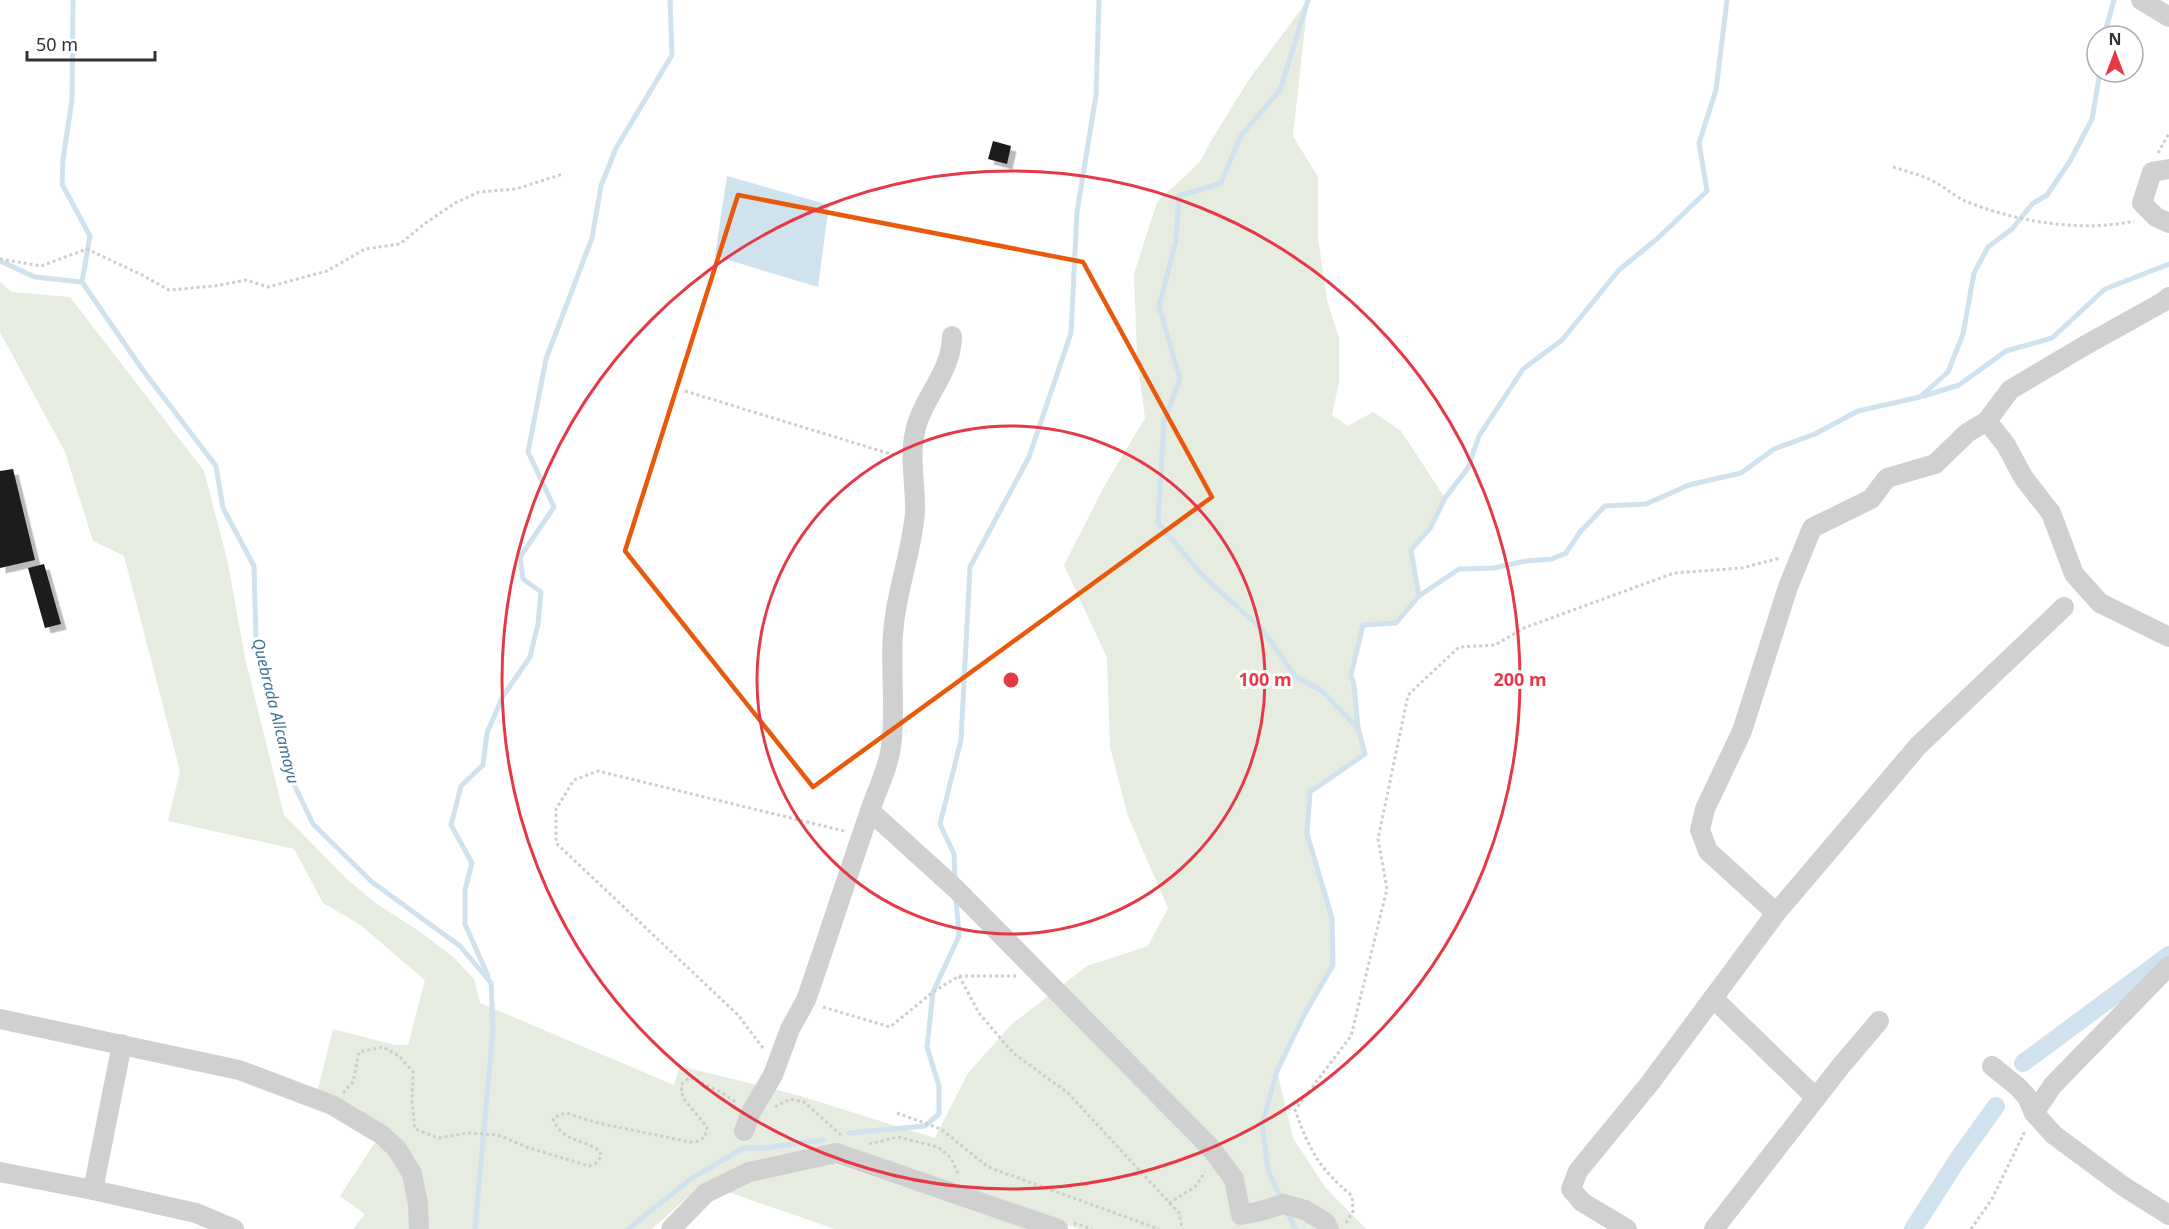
<svg xmlns="http://www.w3.org/2000/svg" width="2169" height="1229" font-family="'Noto Sans',sans-serif">
<style>
.green{fill:#e6ecdf}
.water{fill:#cfe2ee}
.lines{fill:none;stroke-linecap:round;stroke-linejoin:round}
.stream{stroke:#cfe2ee;stroke-width:5}
.canal{stroke:#cfe2ee;stroke-width:18}
.building{fill:#1a1a1a;filter:url(#shadow)}
.path{stroke:#cdcdcd;stroke-width:3;stroke-dasharray:3 3;stroke-linecap:butt}
.street{stroke:#d0d0d0;stroke-width:20}
.marked{fill:none;stroke:#e8590c;stroke-width:4.5;stroke-linejoin:round}
.ring{fill:none;stroke:#e63946;stroke-width:3}
.labels{text-anchor:middle;dominant-baseline:central;stroke-width:6;stroke-linejoin:round;paint-order:stroke}
.water-label{font-size:16px;font-style:italic;fill:#3f7597;stroke:#fff}
.centre{fill:#e63946;stroke:#fff;stroke-width:3}
.ring-label{font-size:18px;text-anchor:middle;font-weight:bold;fill:#e63946;stroke:#fff;stroke-width:6;stroke-linejoin:round;paint-order:stroke}
</style>
<defs>
<filter id="shadow"><feDropShadow dx="5.5" dy="5.5" stdDeviation="0" flood-color="#0004"/></filter>
</defs>
<rect width="100%" height="100%" fill="#fff"/>
<!-- green -->
<g class="green">
<path d="M1308,0L1293,136L1318,177V237L1327,300L1339,338V382L1332,415L1348,426L1373,412L1401,431L1445,498L1431,527L1411,550L1419,596L1396,623L1363,625L1351,675L1354,684L1358,728L1365,754L1310,792L1307,834L1332,918L1333,965L1304,1015L1277,1071L1293,1138L1325,1187L1366,1229H1079L860,1153L700,1186L652,1229H427L403,1148L317,1093L333,1029L395,1045H408L425,980L359,924L323,903L294,849L168,821L180,771L124,556L93,541L65,452L0,332V281L11,292L70,297L204,471L228,563L245,658L284,815L348,880L377,904L419,931L452,956L474,979L480,1003L674,1085L680,1066L797,1095L935,1138L968,1073L1012,1024L1087,966L1148,946L1168,908L1128,816L1110,747L1107,658L1064,565L1105,485L1145,418L1137,358L1134,274L1157,202L1200,162L1212,139L1250,78Z"/>
<path d="M378,1138L408,1178L413,1229H353L365,1214L340,1196Z"/>
<path d="M829,1162L1028,1229H835L722,1190L753,1175Z"/>
</g>
<!-- water -->
<path class="water" d="M727,176L829,205L818,287L715,256Z"/>
<g class="lines">
<!-- stream -->
<g class="stream">
<path d="M73,0L72,100L63,159L62,184L90,236L82,282"/>
<path d="M2104,36L2114,0"/>
<path d="M0,261L35,277L82,282L142,369L216,466L223,508L254,566L256,641L291,778L313,824L372,882L460,946L491,983L493,1030L475,1229"/>
<path d="M1924,396L1959,385L2006,351L2052,338L2105,289L2169,264"/>
<path d="M1419,596L1411,550L1431,527L1445,498L1468,468L1479,436L1523,369L1562,340L1619,270L1658,238L1707,191L1699,143L1716,90L1727,0"/>
<path d="M1358,728L1354,684L1351,675L1363,625L1396,623L1419,596L1459,569L1494,568L1526,561L1552,559L1566,553L1580,532L1605,506L1646,504L1689,485L1741,473L1774,449L1815,434L1858,411L1920,397L1948,372L1963,334L1974,273L1988,247L2012,229L2032,204L2047,195L2070,161L2092,119L2100,72"/>
<path d="M955,880L954,854L940,824L961,740L970,567L1029,457L1071,333L1077,212L1096,95L1099,0"/>
<path d="M488,976L465,924V890L472,863L451,825L461,786L483,765L487,733L503,696L530,657L538,624L541,592L523,579L520,557L554,507L528,452L546,359L592,238L601,186L616,148L672,55L670,0"/>
<path d="M849,1133L925,1126L939,1114V1086L927,1047L933,992L959,936L956,899"/>
<path d="M1282,1201L1268,1170L1262,1124L1277,1071L1304,1015L1333,965L1332,918L1307,834L1310,792L1365,754L1358,728L1322,691L1295,676L1262,629L1204,577L1158,523L1164,421L1180,379L1159,306L1176,241L1179,196L1221,183L1240,137L1280,90L1308,0"/>
<path d="M1286,1210L1296,1229"/>
<path d="M628,1229L692,1178L744,1148H764L824,1140"/>
</g>
<!-- canal -->
<g class="canal">
<path d="M2023,1063L2169,955"/>
<path d="M1913,1229L1958,1159L1996,1106"/>
</g>
</g>
<!-- building -->
<g class="building">
<path d="M993,141L1011,146L1007,164L988,159Z"/>
<path d="M13,469L35,560L0,568V471Z"/>
<path d="M44,564L61,624L45,628L28,568Z"/>
</g>
<g class="lines">
<!-- path -->
<g class="path">
<path d="M2158,153L2169,133"/>
<path d="M1893,167C1909,172 1926,176 1940,185C1948,190 1955,196 1963,200C2012,221 2082,233 2134,221"/>
<path d="M0,259L41,266L87,249L142,275L169,290L215,286L246,280L268,287L327,271L365,249L400,244L423,225L455,203L479,192L516,189L563,174"/>
<path d="M685,391L894,455"/>
<path d="M959,976L979,1013L1013,1053L1067,1092L1179,1213L1182,1229"/>
<path d="M823,1007L890,1027L933,992L959,976H1016"/>
<path d="M763,1048L738,1015L556,843V809L574,780L598,771L844,831"/>
<path d="M343,1093L353,1082L359,1052L383,1047L399,1056L413,1072L412,1103L415,1129L439,1138L467,1133L498,1135L529,1148L589,1166L596,1163L601,1157L600,1151C582,1138 563,1143 553,1119L559,1115L566,1113L598,1123L690,1142L698,1141L705,1137L707,1127L683,1098L681,1085L690,1077L722,1093L737,1103"/>
<path d="M775,1107L790,1099L804,1102L841,1135"/>
<path d="M897,1113L941,1129L988,1167L1159,1229"/>
<path d="M869,1144L898,1137L938,1147L951,1158L959,1176"/>
<path d="M1169,1203L1195,1187L1205,1172"/>
<path d="M1074,1223L1092,1229"/>
<path d="M1346,1223L1353,1211L1352,1196C1318,1167 1310,1151 1295,1110L1351,1036L1387,889L1378,839L1408,695L1459,647L1495,645L1524,628L1674,573L1742,568L1780,558"/>
<path d="M1971,1229L1992,1199L2025,1131"/>
</g>
<!-- street -->
<g class="street">
<path d="M2141,0L2169,17"/>
<path d="M2169,169L2152,172L2142,203L2156,217L2169,223"/>
<path d="M1987,421L2006,445L2023,477L2051,513L2074,574L2100,603L2169,637"/>
<path d="M870,811L956,889L1210,1147L1234,1179L1241,1215L1261,1211L1283,1204L1305,1210L1325,1222L1329,1229"/>
<path d="M1776,913L1708,851L1700,830L1705,809L1742,731L1788,587L1812,528L1871,499L1887,478L1935,464L1967,433L1987,421L2010,390L2084,346L2163,302L2169,297"/>
<path d="M1713,998L1816,1098"/>
<path d="M0,1019L239,1070L332,1105L382,1135L397,1149L412,1174L418,1204L419,1229"/>
<path d="M1992,1066L2018,1087L2027,1097L2034,1113L2054,1135L2123,1186L2169,1215"/>
<path d="M2034,1113L2053,1085L2169,966"/>
<path d="M744,1131L751,1112L773,1075L790,1029L806,1000C828,937 848,874 870,811C877,789 888,770 891,747C897,703 888,659 895,616C900,581 912,548 915,513C916,487 909,458 915,432C922,398 952,372 952,336"/>
<path d="M0,1172L93,1190L196,1213L234,1229"/>
<path d="M93,1190L122,1044"/>
<path d="M671,1229L706,1193L749,1172L836,1153L1058,1229"/>
<path d="M1627,1229L1582,1202L1571,1189L1578,1171L1650,1083L1776,913L1918,746L2064,607"/>
<path d="M1714,1229L1840,1067L1879,1021"/>
</g>
</g>
<!-- marked area -->
<path class="marked" d="M738,195L1083,262L1212,497L813,787L625,551Z"/>
<!-- distance rings -->
<g class="ring">
<circle cx="1011" cy="680" r="254"/>
<circle cx="1011" cy="680" r="509"/>
</g>
<g class="labels">
<!-- water labels -->
<g class="water-label">
<text transform="translate(276 711) rotate(76)">Quebrada Allcamayu</text>
</g>
</g>
<circle cx="1011" cy="680" r="9" class="centre"/>
<g class="ring-label">
<text x="1265" y="686">100 m</text>
<text x="1520" y="686">200 m</text>
</g>
<!-- north arrow -->
<g transform="translate(2115 54)"><circle r="28" fill="#ffffff" stroke="#adadad" stroke-width="1.5"/>
<path d="M0-4.5L10 22L0 15L-10 22Z" fill="#e63946"/>
<text y="-9" font-size="16" font-weight="bold" text-anchor="middle" fill="#333333">N</text>
</g>
<!-- scale -->
<path d="M27 51v9h128v-9" fill="none" stroke="#333333" stroke-width="3"/>
<text x="36" y="51" font-size="18" fill="#333333" stroke="#ffffff" stroke-width="4.5" paint-order="stroke">50 m</text>
</svg>
